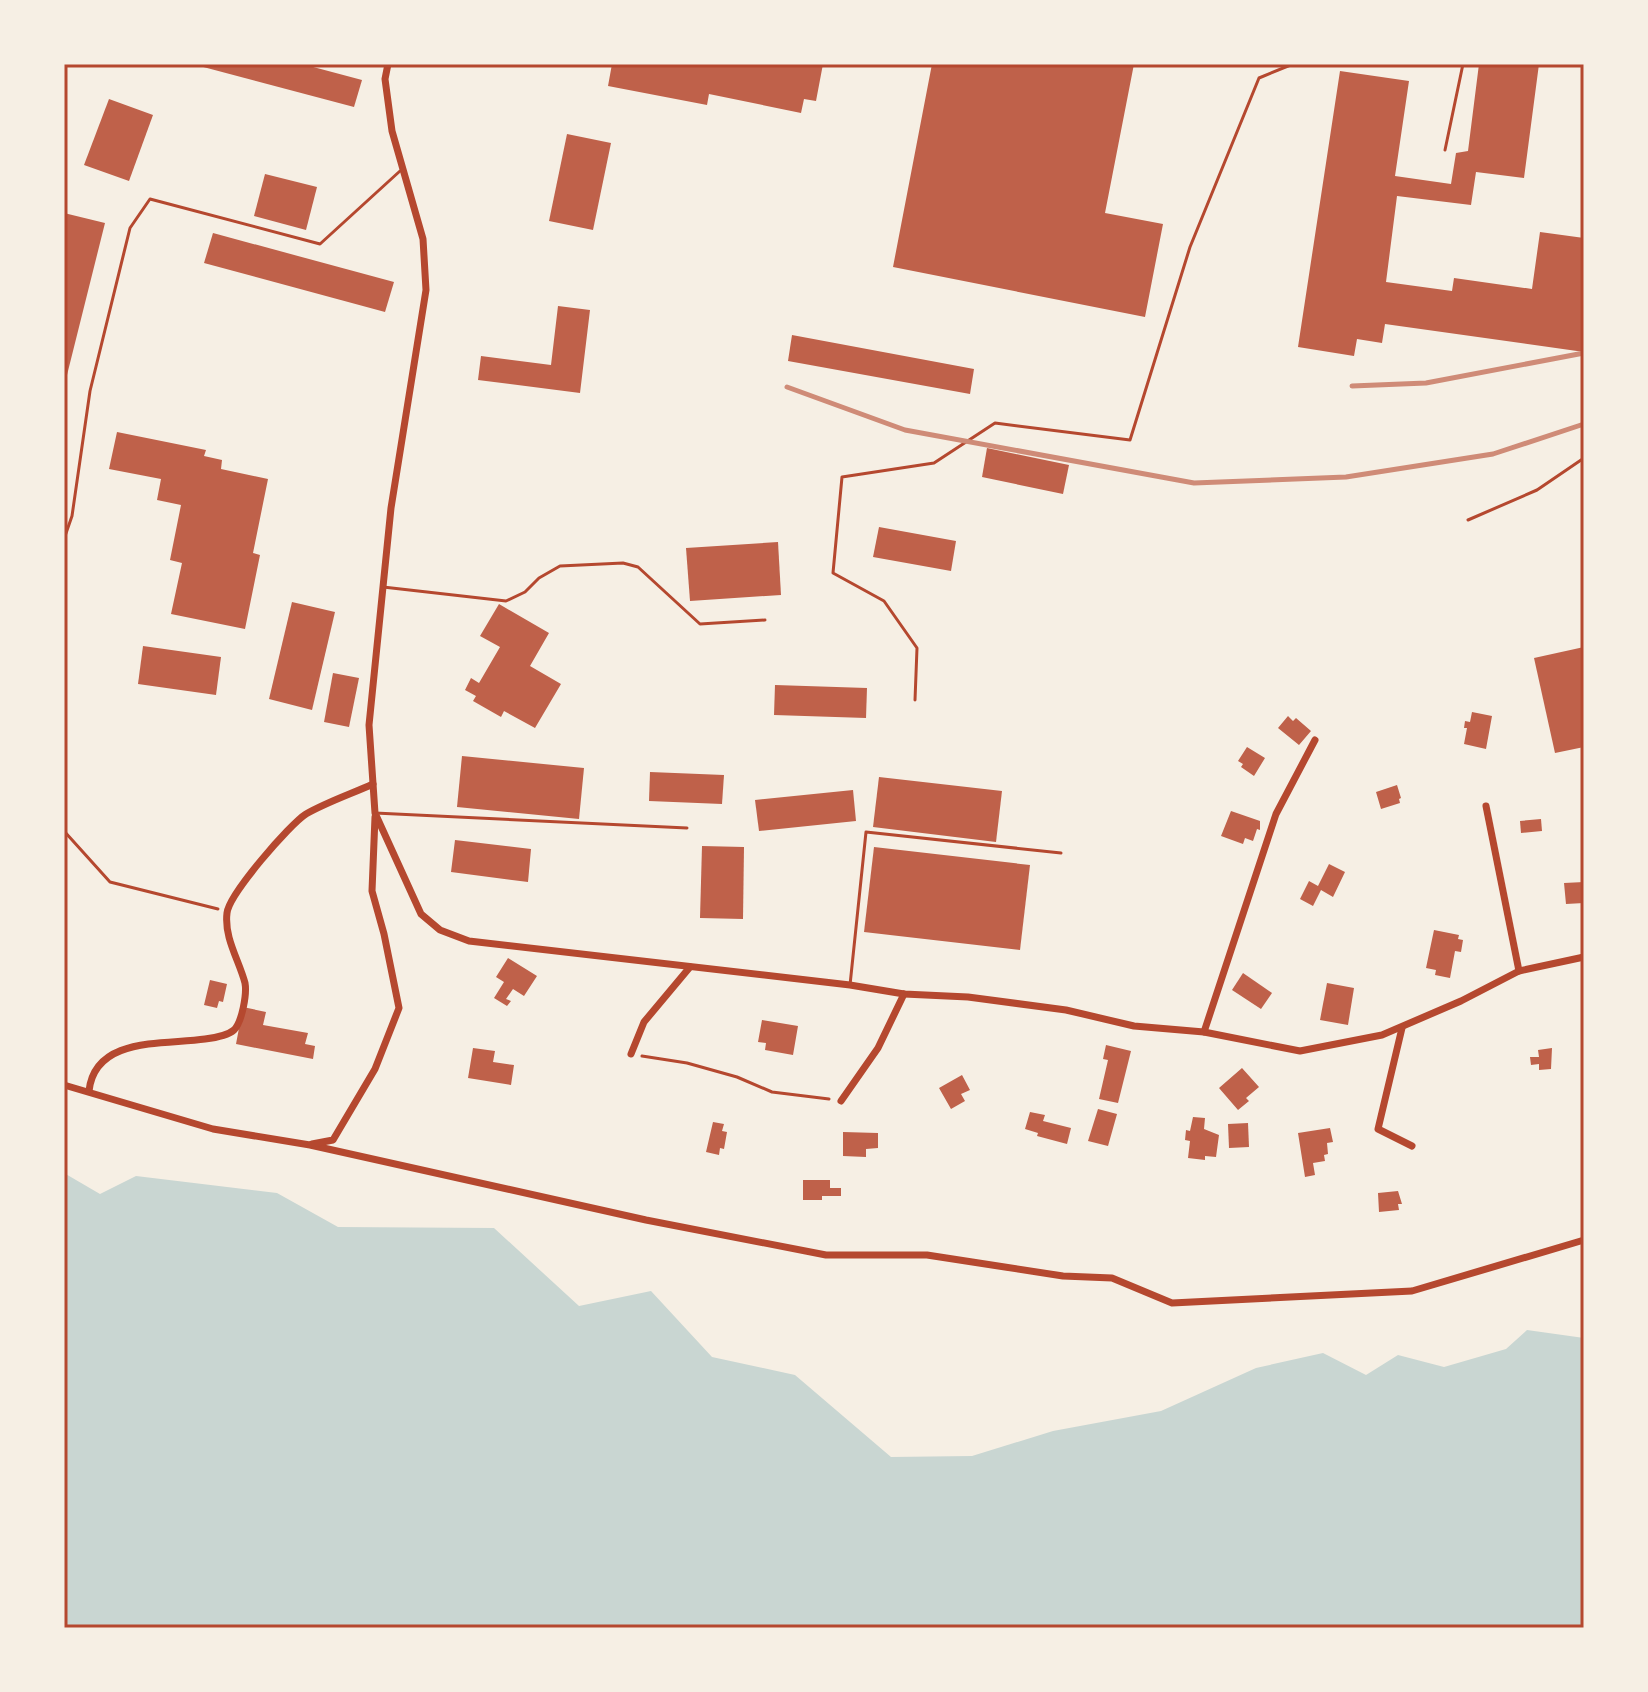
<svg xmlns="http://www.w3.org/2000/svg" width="1648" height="1692" font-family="Roboto,sans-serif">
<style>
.water{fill:#c9d6d2}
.building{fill:#bf614a}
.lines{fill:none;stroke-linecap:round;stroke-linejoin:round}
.path{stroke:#b5482f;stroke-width:3}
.service{stroke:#b5482f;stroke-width:3}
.minor{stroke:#b5482f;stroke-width:7}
.rail{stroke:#cf8b77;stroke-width:5}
.neatline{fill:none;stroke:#b5482f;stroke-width:3}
</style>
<rect width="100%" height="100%" fill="#f6efe4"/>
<!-- water -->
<path class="water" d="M64,1173L100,1194L136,1176L277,1193L338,1227L494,1228L579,1306L651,1291L712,1357L795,1375L891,1457L972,1456L1053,1431L1161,1411L1256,1368L1323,1353L1366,1375L1398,1355L1444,1367L1506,1349L1527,1330L1584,1338V1628H64Z"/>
<!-- building -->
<g class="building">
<path d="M192,64H302L362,80L354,107Z"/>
<path d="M612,64H823L816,101L804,99L801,113L709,94L707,105L608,86Z"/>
<path d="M932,64H1134L1105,213L1163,224L1145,317L893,267Z"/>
<path d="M1479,64H1539L1524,178L1476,172L1471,205L1397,196L1386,282L1452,291L1454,278L1532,289L1540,232L1584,238V352L1385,324L1382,343L1357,339L1354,356L1298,347L1340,71L1409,81L1395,176L1451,184L1456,153L1468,151Z"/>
<path d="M109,99L153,115L129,181L84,165Z"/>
<path d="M567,134L611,143L593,230L549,221Z"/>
<path d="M265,174L317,187L306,230L254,216Z"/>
<path d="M64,213L105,223L65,383H64Z"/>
<path d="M213,233L394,282L385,312L204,263Z"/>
<path d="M558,306L590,310L580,393L478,380L481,356L551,365Z"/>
<path d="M792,335L974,369L970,394L788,361Z"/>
<path d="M117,432L206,450L204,456L222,460L221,469L268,479L253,553L260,555L245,629L171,614L182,563L170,560L181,505L157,500L161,479L109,469Z"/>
<path d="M987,448L1069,465L1063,494L982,477Z"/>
<path d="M879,527L956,541L951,571L873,557Z"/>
<path d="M778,542L781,595L690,601L686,548Z"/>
<path d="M292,602L335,612L312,710L269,699Z"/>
<path d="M499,604L549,633L530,666L561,684L535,728L504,711L501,717L473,701L476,696L465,690L471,678L479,683L500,647L480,636Z"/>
<path d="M143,646L221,657L216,695L138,684Z"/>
<path d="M1584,647V747L1555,753L1534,658Z"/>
<path d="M333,673L359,678L349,727L324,722Z"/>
<path d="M775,685L867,688L866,718L774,715Z"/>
<path d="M1472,712L1492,716L1486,749L1464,744L1467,728H1464L1465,721L1470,722Z"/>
<path d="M1288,716L1293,721L1296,718L1311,731L1299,745L1278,728Z"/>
<path d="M1247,747L1265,758L1254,776L1241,767L1243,764L1238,761Z"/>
<path d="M462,756L584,768L579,819L457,807Z"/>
<path d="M650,772L724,775L722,804L649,801Z"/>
<path d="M879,777L1002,791L996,842L873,827Z"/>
<path d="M1397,785L1401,798L1399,799L1400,803L1381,809L1376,792Z"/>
<path d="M853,790L856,821L759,831L755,800Z"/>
<path d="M1231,811L1260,821V830L1257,829L1253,841L1245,838L1243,844L1221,836Z"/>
<path d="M1541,819L1542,831L1521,833L1520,821Z"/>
<path d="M455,840L531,849L528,882L451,872Z"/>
<path d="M702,846L744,847L743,919L700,918Z"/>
<path d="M874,847L1030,865L1020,950L864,932Z"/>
<path d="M1329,864L1345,872L1333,897L1321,890L1313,906L1300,899L1309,881L1318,886Z"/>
<path d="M1584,882V903L1566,904L1564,883Z"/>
<path d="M1434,930L1459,935L1458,939L1463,940L1461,952L1455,951L1450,978L1435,975L1436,970L1426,968Z"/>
<path d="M508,958L537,976L524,996L513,989L506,999L511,1001L507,1006L494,998L504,982L496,977Z"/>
<path d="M1243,973L1272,993L1261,1009L1232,990Z"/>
<path d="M210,980L227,984L223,1002L219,1001L217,1008L204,1005Z"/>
<path d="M1327,983L1354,988L1348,1025L1320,1020Z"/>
<path d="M243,1007L266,1012L263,1025L308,1033L305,1044L315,1046L313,1059L236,1044Z"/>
<path d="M762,1020L798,1026L793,1055L765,1050L766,1043L758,1042Z"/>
<path d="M1106,1045L1131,1051L1118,1103L1099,1099L1108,1060L1103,1059Z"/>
<path d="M473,1048L495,1051L493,1062L514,1065L511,1085L468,1078Z"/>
<path d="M1552,1048L1551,1069L1539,1070V1064L1531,1065L1530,1057H1539L1538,1050Z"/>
<path d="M1242,1068L1259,1087L1246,1098L1249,1101L1238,1110L1219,1088Z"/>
<path d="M962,1075L970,1090L961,1094L965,1101L951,1109L939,1088Z"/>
<path d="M1098,1109L1117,1114L1108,1146L1088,1141Z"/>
<path d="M1030,1112L1045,1115L1043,1121L1071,1128L1067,1144L1037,1136L1038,1133L1025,1129Z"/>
<path d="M1193,1117L1205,1118L1204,1129L1219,1135L1216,1157L1205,1156V1160L1188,1158L1190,1141L1185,1140L1186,1130L1190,1131Z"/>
<path d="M713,1122L724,1124L722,1131L727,1132L724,1149L720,1148L719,1155L706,1152Z"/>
<path d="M1248,1123L1249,1147L1229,1148L1228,1124Z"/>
<path d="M1330,1128L1333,1142L1327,1143L1328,1154L1324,1155L1325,1161L1313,1163L1315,1175L1305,1177L1298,1133Z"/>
<path d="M843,1132L878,1133V1148L866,1149V1157L843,1156Z"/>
<path d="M803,1180H830V1188H841V1196H822V1200H803Z"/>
<path d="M1398,1191L1402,1204H1398L1399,1210L1379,1212L1378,1193Z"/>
</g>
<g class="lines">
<!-- path -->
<g class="path">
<path d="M64,831L110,882L218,909"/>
<path d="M642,1056L687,1063L737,1077L772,1092L829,1099"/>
</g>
<!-- service -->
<g class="service">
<path d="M1445,150L1463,64"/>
<path d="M1468,520L1537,490L1584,458"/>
<path d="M64,539L72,516L90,391L130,228L150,199L320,244L400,171"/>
<path d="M383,587L506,601L525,592L539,578L560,566L623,563L638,567L700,624L765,620"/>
<path d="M915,700L917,648L884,601L833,573L842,477L934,463L995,423L1130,440L1190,247L1259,78L1293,64"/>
<path d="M375,813L687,828"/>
<path d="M850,985L866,832L1061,853"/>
</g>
<!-- minor -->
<g class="minor">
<path d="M388,64L385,79L392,131L423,239L426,290L391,508L369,725L375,813L421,914L440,930L469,941L850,985L904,994L968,997L1066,1010L1134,1026L1204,1032L1300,1051L1382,1035L1461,1001L1519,971L1584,957"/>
<path d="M1486,806L1519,971"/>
<path d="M1402,1028L1378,1129L1412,1146"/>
<path d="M1204,1032L1276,814L1315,740"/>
<path d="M631,1054L644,1022L690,967"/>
<path d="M64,1085L213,1129L310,1145L646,1220L826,1255H927L1063,1276L1112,1278L1172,1303L1412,1291L1584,1240"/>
<path d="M89,1091C95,1036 164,1045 205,1039C213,1038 227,1036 234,1030C242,1022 247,994 245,983C239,960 224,938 227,913C229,894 290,824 306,814C327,802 351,794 373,784"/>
<path d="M841,1101L878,1048L904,994"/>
<path d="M312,1144L333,1140L375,1069L399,1008L384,934L372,891L375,817"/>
</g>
<!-- rail -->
<g class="rail">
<path d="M1352,386L1426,383L1584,353"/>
<path d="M787,387L905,430L1194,483L1346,477L1493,454L1584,424"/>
</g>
</g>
<!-- border -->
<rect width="1648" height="1692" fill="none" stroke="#f6efe4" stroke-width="132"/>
<rect x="66" y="66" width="1516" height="1560" class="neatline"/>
</svg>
